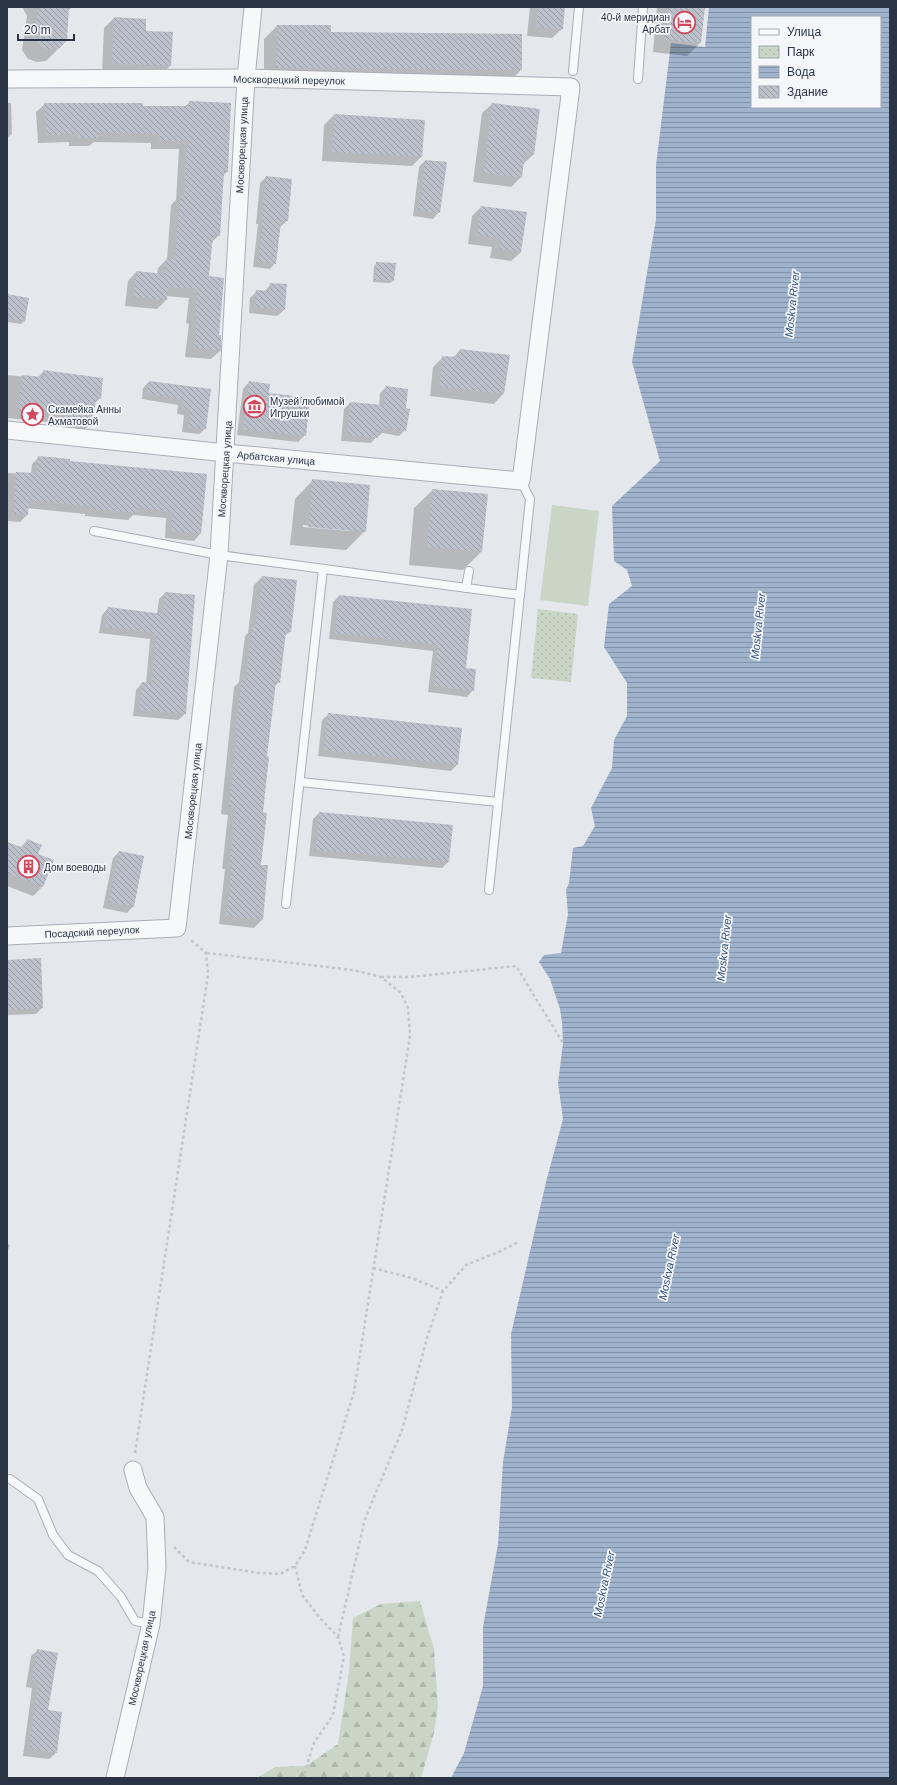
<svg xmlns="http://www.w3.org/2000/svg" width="897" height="1785" font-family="Arial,sans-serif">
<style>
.green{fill:#c9d6c5}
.forest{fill:url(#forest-firs)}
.park{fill:url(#park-dots)}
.water{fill:url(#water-rules);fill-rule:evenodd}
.shadow{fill:#0003;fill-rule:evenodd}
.building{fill:url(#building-back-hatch)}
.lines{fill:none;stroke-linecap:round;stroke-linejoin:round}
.service-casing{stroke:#a9aeb7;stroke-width:10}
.minor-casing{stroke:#a9aeb7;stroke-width:19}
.path{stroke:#c2c5cb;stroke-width:2.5;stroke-dasharray:3 3;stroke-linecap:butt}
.service{stroke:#f7f8fa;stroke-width:8}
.minor{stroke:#f7f8fa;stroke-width:17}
.labels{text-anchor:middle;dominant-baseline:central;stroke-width:3.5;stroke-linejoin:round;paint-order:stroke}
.poi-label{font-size:10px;fill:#2b3445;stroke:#f4f6f9;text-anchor:start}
.street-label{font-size:10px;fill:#2b3445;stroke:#f4f6f9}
.water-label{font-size:11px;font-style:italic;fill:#34527a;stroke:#f4f6f9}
</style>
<defs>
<pattern id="forest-firs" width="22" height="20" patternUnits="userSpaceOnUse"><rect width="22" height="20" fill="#c9d6c5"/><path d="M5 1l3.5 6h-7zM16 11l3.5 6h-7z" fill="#adb8ab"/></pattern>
<pattern id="park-dots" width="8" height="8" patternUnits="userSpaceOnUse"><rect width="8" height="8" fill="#c9d6c5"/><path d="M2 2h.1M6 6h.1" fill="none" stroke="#adb8ab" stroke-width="1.8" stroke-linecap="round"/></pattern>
<pattern id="water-rules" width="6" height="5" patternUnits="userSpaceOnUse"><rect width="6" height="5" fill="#9fb4cc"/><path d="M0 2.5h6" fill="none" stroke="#8293a7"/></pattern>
<pattern id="building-back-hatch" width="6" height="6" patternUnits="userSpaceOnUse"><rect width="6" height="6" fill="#bbc0ca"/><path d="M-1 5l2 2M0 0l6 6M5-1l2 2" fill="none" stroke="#989da6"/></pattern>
</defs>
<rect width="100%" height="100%" fill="#e4e7ec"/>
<!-- green -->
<path class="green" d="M552,505L599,511L588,606L540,600Z"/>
<!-- forest -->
<path class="forest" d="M420,1601L434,1649L438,1706L434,1733L421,1778H257L275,1767L306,1766L338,1744L349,1672L353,1618L381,1604Z"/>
<!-- park -->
<path class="park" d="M538,609L578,614L571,682L531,678Z"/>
<!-- water -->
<path class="water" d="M709,7H890V1778H451L464,1753L483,1686V1627L498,1544L503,1462L512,1407L511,1334L546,1182L563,1119L558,1083L563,1043L562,1022L560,1009L550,979L539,962L544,955L561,953L568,914L566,890L569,883L573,848L583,846L595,826L591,808L612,768L614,740L627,716V683L604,647L609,604L632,586L627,570L614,561L612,506L660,461L632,362L656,219V165L671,43L705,47ZM752,17H880V107H752Z"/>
<!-- shadow -->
<g class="shadow">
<path d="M22,7H72L68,11L59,48L46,61L37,62L28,59L22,50L27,16Z"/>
<path d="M530,7H564L562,29L552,38L527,36Z"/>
<path d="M657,7H704L700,43L687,56L653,52Z"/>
<path d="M114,18L145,32L171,65L161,75L102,72L104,28Z"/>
<path d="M277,26H330V33L521,70L508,83L264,81V39Z"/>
<path d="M190,102L227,172L222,176L219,235L211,243L208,277L220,351L211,359L185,357L189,324L186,323L189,298L166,296V300L157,309L125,306L128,281L136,272L157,274L158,268L167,259L171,205L176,200L179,149H151V143L94,142L89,146H69V142L38,143L36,112L45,104L184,107Z"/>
<path d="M7,103H11L12,134L7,138Z"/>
<path d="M492,104L539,110L533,155L523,164L521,177L511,187L473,182L482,113Z"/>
<path d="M334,115L421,157L412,166L322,161L324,125Z"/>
<path d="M425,161L439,212L433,219L413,216L419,167Z"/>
<path d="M266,177L287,221L280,227L275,263L270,269L253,267L258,224H256L260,183Z"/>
<path d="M481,207L521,252L511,261L490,258L492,247L468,244L472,216Z"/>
<path d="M377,263L393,281L390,283L373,282L374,266Z"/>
<path d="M271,284L284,310L277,316L249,313L250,298L257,291L264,292Z"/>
<path d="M7,295L24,321L21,324L7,322Z"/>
<path d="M460,350L509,356L503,394L494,404L430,396L433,367L443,357L453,358Z"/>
<path d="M44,371L100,398L94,404L92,422L85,429L56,425V423L7,418V375L37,378Z"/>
<path d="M149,382L210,390L205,429L199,434L182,432L184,415L177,414L178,405L142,399L143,388Z"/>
<path d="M249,382L268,394L305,435L298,442L237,435L243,389Z"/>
<path d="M386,387L405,409V430L399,436L382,433L379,436H377L371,443L341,441L344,409L350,403L379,406L380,393Z"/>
<path d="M39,457L69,462L206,475L200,534L194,541L165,538L166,518L133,515L128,520L85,516V514L27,508V515L20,522L7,521V473L31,474L32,464Z"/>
<path d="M313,480L365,531L346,550L290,545L295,499ZM303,525L350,529V531L303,527Z"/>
<path d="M433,490L481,552L463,570L409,565L414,508Z"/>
<path d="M262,577L290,631L284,637L279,682L275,686L266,757L260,866L262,920L254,928L219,924L225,869H222L228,815L221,814L234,687L239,682L245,636L248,633L254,585Z"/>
<path d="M165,593L185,714L178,720L133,716L136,690L142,683L146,684L150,639L99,633L102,615L108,608L157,614L159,599Z"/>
<path d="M339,596L471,610L464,669L473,690L467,697L428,692L433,651L329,639L333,602Z"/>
<path d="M329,714L461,729L457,765L451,771L318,756L322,720Z"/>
<path d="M319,813L452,826L448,862L442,868L309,856L313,819Z"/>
<path d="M28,840L37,855L42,887L33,896L7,886V843L20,848Z"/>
<path d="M119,852L133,906L127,913L103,908L113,858Z"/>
<path d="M7,961L42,1008L36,1014L7,1015Z"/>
<path d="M7,1244L10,1245L7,1252Z"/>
<path d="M38,1650L47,1711L56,1753L49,1759L23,1756L32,1688L26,1687L31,1656Z"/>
</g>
<!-- building -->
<g class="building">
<path d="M38,7H69L67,40L60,48L50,50L41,47L34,37Z"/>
<path d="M538,7H565L563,29L537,27Z"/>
<path d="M668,7H705L701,43L665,40Z"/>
<path d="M114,17L146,19V31L173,32L171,66L112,63Z"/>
<path d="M277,25H331V32L522,34V70L276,68Z"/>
<path d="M189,101L231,103L228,172H224L220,236L213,235L209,276L224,278L219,335H221V351L194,348L197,315H195L197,289L168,287L167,300L134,297L136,271L165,274L166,258L175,259L180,195L184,196L187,141H159L160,134L99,133V138H78V134L46,135L44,103H143V106H189Z"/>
<path d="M492,103L540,109L534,155L525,154L522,178L483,173Z"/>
<path d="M334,114L425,120L422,157L332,152Z"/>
<path d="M425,160L447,162L440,213L418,210Z"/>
<path d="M266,176L292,179L288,221H281L276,264L258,261L263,219H261Z"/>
<path d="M481,206L527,212L521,252L499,249L501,238L477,235Z"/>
<path d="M376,262L396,263L394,281L375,280Z"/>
<path d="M270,283L287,284L285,310L254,307L256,290L269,291Z"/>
<path d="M7,294L29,298L25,322L7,319Z"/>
<path d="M460,349L510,355L504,394L439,387L442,356L458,357Z"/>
<path d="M43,370L103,378L101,399L96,398L93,422L63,418V415L18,411L22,375L43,377Z"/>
<path d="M149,381L211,389L206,429L188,427L190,409L182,408L183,400L147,393Z"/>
<path d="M249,381L270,384L269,393L310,398L306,436L243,429Z"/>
<path d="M386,386L408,389L406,408L410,409L406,431L386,427V431L378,430V438L347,435L350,402L384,405Z"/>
<path d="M38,456L70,459V461L207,474L201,534L171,531L173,512L137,508L136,513L91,509V507L29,500L28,515L13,514L16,472L36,473Z"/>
<path d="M312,479L370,485L366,532L308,527Z"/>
<path d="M432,489L488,494L482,552L427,547Z"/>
<path d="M262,576L297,580L291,632L286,631L280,683L276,682L267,756L269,757L263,812L267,813L261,865H268L263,920L226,916L232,862L230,861L235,807H229L237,732H235L242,678H246L252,627L255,628Z"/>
<path d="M165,592L195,595L186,714L139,710L142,682L152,683L156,633L105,627L108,607L163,614Z"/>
<path d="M339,595L472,609L466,668L476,669L474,691L434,686L438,645L335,633Z"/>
<path d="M328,713L462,728L458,765L324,750Z"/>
<path d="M319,812L453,825L449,862L315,850Z"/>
<path d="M27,839L42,845L38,854L54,860L43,887L7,873V842L24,848Z"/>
<path d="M119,851L144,856L134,907L109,902Z"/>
<path d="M41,958L43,1008L7,1010V960Z"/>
<path d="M37,1649L58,1653L48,1710L62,1712L57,1753L29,1749L38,1682L32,1680Z"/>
</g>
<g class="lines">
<defs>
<g id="service">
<path d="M573,71L579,7"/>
<path d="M638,79L643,7"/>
<path d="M94,531L219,555L520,595"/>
<path d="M466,588L469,571"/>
<path d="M300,782L498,802"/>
<path d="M489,890L530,499L521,481"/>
<path d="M286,904L323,569"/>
<path d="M7,1479H10L38,1499L53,1535L68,1555L98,1571L121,1597L135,1621L151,1624"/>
</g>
<g id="minor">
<path d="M7,79L246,78L571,87L521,481L226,453L7,430"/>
<path d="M7,936L177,928L219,555L246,78L253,7"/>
<path d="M115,1778L151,1624L157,1567L155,1517L138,1488L133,1470"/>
</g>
</defs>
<!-- service casing -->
<use href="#service" class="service-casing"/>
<!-- minor casing -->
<use href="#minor" class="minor-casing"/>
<!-- path -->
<g class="path">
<path d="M381,977H410L516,966L563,1043"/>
<path d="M373,1268L412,1278L443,1291"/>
<path d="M135,1453L208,975L206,953L190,939"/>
<path d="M174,1547L189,1562L259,1573L280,1574L295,1566L305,1550L354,1392L410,1036L408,1008L401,993L381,977L353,970L206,953"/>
<path d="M295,1566L302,1595L320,1618L338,1637L344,1656L333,1715L314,1743L303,1778"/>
<path d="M338,1637L365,1519L402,1430L427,1338L443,1291L466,1265L501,1251L518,1242"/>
</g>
<!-- service -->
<use href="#service" class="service"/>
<!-- minor -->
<use href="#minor" class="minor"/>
</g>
<!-- icons -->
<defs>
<symbol id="hotel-ring" viewBox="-11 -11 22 22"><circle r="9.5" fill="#f4f6f9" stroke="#d1495b" stroke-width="1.5"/><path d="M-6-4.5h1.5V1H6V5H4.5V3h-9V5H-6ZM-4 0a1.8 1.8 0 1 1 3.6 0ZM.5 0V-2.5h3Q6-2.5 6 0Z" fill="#d1495b"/></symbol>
<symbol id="museum-ring" viewBox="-11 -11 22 22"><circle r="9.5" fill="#f4f6f9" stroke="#d1495b" stroke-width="1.5"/><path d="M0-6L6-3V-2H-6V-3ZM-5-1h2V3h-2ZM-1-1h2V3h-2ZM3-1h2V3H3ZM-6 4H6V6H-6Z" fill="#d1495b"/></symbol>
<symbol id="sight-ring" viewBox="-11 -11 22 22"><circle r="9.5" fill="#f4f6f9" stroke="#d1495b" stroke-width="1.5"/><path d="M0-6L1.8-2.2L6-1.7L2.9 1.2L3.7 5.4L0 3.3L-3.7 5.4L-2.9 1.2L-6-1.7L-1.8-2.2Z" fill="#d1495b"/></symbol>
<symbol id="building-ring" viewBox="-11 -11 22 22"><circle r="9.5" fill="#f4f6f9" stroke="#d1495b" stroke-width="1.5"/><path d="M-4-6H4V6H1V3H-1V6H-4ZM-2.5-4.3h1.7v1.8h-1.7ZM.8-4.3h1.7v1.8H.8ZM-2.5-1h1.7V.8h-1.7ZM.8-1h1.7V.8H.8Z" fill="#d1495b"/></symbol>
</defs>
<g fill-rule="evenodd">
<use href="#hotel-ring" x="672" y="10" width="25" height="25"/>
<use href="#museum-ring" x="242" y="394" width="25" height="25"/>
<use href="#sight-ring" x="20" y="402" width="25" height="25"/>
<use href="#building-ring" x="16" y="854" width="25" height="25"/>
</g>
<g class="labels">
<!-- poi labels -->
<g class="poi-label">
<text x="670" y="17" text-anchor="end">40-й меридиан<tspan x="670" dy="12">Арбат</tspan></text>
<text x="270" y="401">Музей любимой<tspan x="270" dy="12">Игрушки</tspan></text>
<text x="48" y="409">Скамейка Анны<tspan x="48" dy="12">Ахматовой</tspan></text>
<text x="44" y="867">Дом воеводы</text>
</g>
<!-- street labels -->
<g class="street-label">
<text transform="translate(289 80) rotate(1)">Москворецкий переулок</text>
<text transform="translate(242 145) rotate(-87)">Москворецкая улица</text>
<text transform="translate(276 458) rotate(5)">Арбатская улица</text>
<text transform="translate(225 469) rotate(-86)">Москворецкая улица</text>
<text transform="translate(193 791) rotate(-84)">Москворецкая улица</text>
<text transform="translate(92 932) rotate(-3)">Посадский переулок</text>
<text transform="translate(142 1658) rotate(-78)">Москворецкая улица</text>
</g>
<!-- water labels -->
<g class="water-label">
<text transform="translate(792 304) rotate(-84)">Moskva River</text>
<text transform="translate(758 626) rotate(-84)">Moskva River</text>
<text transform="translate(724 948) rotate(-84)">Moskva River</text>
<text transform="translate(669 1267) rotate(-78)">Moskva River</text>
<text transform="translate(604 1584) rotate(-78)">Moskva River</text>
</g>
</g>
<!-- border -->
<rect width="897" height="1785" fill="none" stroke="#2b3445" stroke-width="16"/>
<!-- legend -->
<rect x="751" y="16" width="130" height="92" fill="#f4f6f9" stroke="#a4a8b1"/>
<rect x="759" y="29" width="20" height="6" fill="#f7f8fa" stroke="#a4a8b1"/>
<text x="787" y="36" font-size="12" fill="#2b3445">Улица</text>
<rect x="759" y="46" width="20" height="12" fill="url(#park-dots)" stroke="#a4a8b1"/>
<text x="787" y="56" font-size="12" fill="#2b3445">Парк</text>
<rect x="759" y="66" width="20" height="12" fill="url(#water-rules)" stroke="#a4a8b1"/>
<text x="787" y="76" font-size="12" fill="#2b3445">Вода</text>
<rect x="759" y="86" width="20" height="12" fill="url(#building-back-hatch)" stroke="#a4a8b1"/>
<text x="787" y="96" font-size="12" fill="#2b3445">Здание</text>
<!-- scale -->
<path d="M18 34v6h56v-6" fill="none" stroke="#2b3445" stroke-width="2"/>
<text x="24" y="34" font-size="12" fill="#2b3445" stroke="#f4f6f9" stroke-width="3" paint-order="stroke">20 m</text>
</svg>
